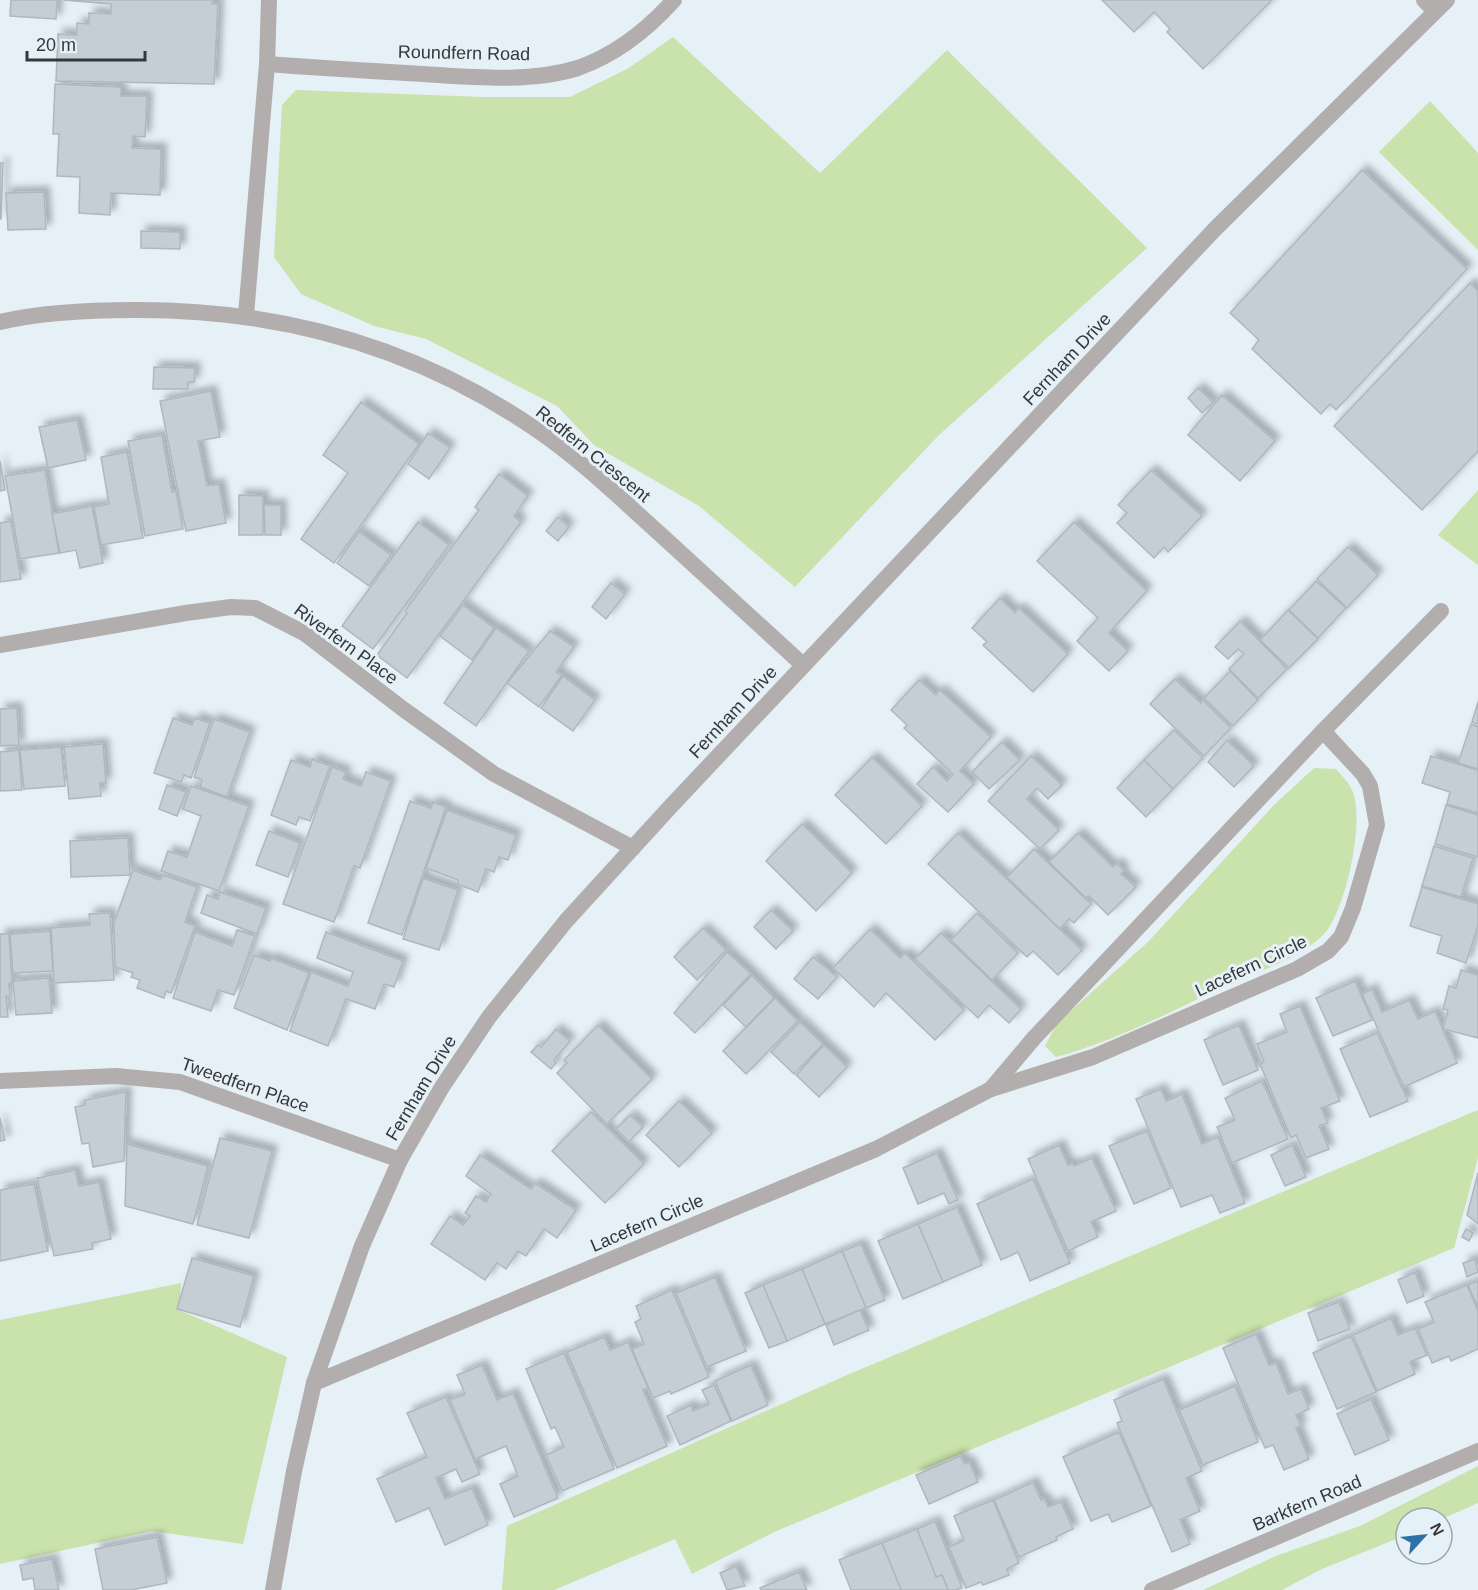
<svg xmlns="http://www.w3.org/2000/svg" width="1478" height="1590" font-family="Arial,sans-serif">
<style>
.green{fill:#cae2ab}
.building{fill:#c5ced5;stroke:#aeb7be;stroke-width:1.5;filter:url(#shadow)}
.lines{fill:none;stroke-linecap:round;stroke-linejoin:round}
.minor{stroke:#b3aeae;stroke-width:16}
.tertiary{stroke:#b3aeae;stroke-width:16}
.labels{text-anchor:middle;dominant-baseline:central;stroke-width:6;stroke-linejoin:round;paint-order:stroke}
.street-label{font-size:18px;fill:#35383b;stroke:#e6f0f7}
</style>
<defs>
<filter id="shadow"><feDropShadow dx="5.5" dy="-5.5" stdDeviation="3" flood-color="#0004"/></filter>
</defs>
<rect width="100%" height="100%" fill="#e6f0f7"/>
<!-- green -->
<g class="green">
<path d="M673,37L820,173L947,50L1147,248L939,435L795,587L699,506L595,446L557,406L426,339L374,326L301,294L274,257L282,105L296,90L483,97H570L629,68Z"/>
<path d="M1430,101L1478,153V250L1379,152Z"/>
<path d="M1478,490V565L1438,535Z"/>
<path d="M1314,768L1336,769C1341,775 1349,783 1352,790C1366,819 1345,917 1321,937C1297,959 1262,970 1232,983C1175,1009 1117,1041 1056,1057L1045,1046L1057,1023L1148,942L1275,804Z"/>
<path d="M1478,1110V1158L1454,1248L774,1532L692,1574L675,1539L554,1590H502L507,1526L847,1375Z"/>
<path d="M181,1283L179,1310L287,1357L243,1544L152,1531L0,1564V1320Z"/>
<path d="M1478,1466V1503L1442,1519L1406,1518V1535L1322,1569L1282,1590H1203L1276,1556L1360,1526Z"/>
</g>
<!-- building -->
<g class="building">
<path d="M11,0H57L56,19L10,16Z"/>
<path d="M63,0H213L212,4H218L214,84L56,81L58,34L77,35V23L89,24V13L111,14V4Z"/>
<path d="M1102,0H1270L1271,1L1203,69L1167,32L1170,29L1154,12L1134,32Z"/>
<path d="M55,84L121,87V96H147L145,137L133,136L132,148L161,149L160,195L111,193L110,215L79,213L80,177L57,176L59,134H53Z"/>
<path d="M0,163H3L1,219H0Z"/>
<path d="M1362,170L1467,269L1336,410L1330,404L1321,414L1252,349L1259,340L1230,313Z"/>
<path d="M44,192L46,229L8,230L6,193Z"/>
<path d="M141,231L180,232V249L141,248Z"/>
<path d="M1470,283L1478,291V451L1422,510L1334,426Z"/>
<path d="M154,367L195,368L194,382H188V389H153Z"/>
<path d="M1198,388L1213,402L1202,413L1188,398Z"/>
<path d="M211,391L220,437L198,441L207,486L219,484L226,523L186,531L160,401Z"/>
<path d="M1222,395L1275,441L1240,481L1188,435Z"/>
<path d="M361,402L419,444L334,563L301,539L348,473L323,455Z"/>
<path d="M77,420L86,460L48,468L39,427Z"/>
<path d="M428,433L450,448L429,479L408,464Z"/>
<path d="M162,435L172,492L176,491L183,529L145,536L128,441Z"/>
<path d="M127,452L143,538L101,545L94,507L109,504L101,457Z"/>
<path d="M0,461L5,490L0,491Z"/>
<path d="M45,470L59,553L20,559L5,476Z"/>
<path d="M1151,470L1202,516L1168,552L1164,547L1154,558L1117,523L1127,513L1118,505Z"/>
<path d="M499,474L528,496L514,516L521,522L407,678L377,655L407,613L405,611L479,510L475,507Z"/>
<path d="M239,495L263,496V535H239Z"/>
<path d="M264,505H281V535H265Z"/>
<path d="M92,506L103,563L80,568L76,550L60,553L52,514Z"/>
<path d="M558,517L569,527L558,541L546,531Z"/>
<path d="M11,521L21,579L0,582V523Z"/>
<path d="M418,522L449,545L373,649L342,626Z"/>
<path d="M1074,522L1147,591L1109,633L1128,651L1109,671L1077,641L1098,618L1037,561Z"/>
<path d="M359,532L391,555L369,586L337,563Z"/>
<path d="M1348,547L1378,575L1347,608L1317,579Z"/>
<path d="M1316,581L1346,608L1318,638L1289,610Z"/>
<path d="M611,583L625,594L606,619L592,607Z"/>
<path d="M1000,598L1015,613L1019,608L1068,654L1033,692L983,645L987,642L972,628Z"/>
<path d="M463,605L494,628L472,660L440,636Z"/>
<path d="M1288,610L1318,639L1289,668L1260,640Z"/>
<path d="M1240,621L1287,669L1258,698L1229,669L1244,654L1238,649L1228,659L1215,647Z"/>
<path d="M496,628L529,651L476,726L444,703Z"/>
<path d="M550,631L574,647L556,672L562,675L539,707L507,683Z"/>
<path d="M1230,671L1258,700L1233,726L1204,698Z"/>
<path d="M563,676L595,700L573,731L541,708Z"/>
<path d="M1175,679L1201,703L1203,700L1231,728L1204,756L1150,704Z"/>
<path d="M919,680L936,695L940,690L991,737L960,771L974,784L948,812L917,784L933,767L947,781L953,774L904,728L907,725L891,710Z"/>
<path d="M1478,702V724L1472,722Z"/>
<path d="M17,708L19,745L0,746V709Z"/>
<path d="M173,718L192,725L195,718L210,723L191,778L184,775L181,782L154,773Z"/>
<path d="M214,719L250,732L227,797L200,787L202,780L194,777Z"/>
<path d="M1471,724L1478,727V769L1458,763Z"/>
<path d="M1174,730L1203,758L1173,789L1144,760Z"/>
<path d="M1227,740L1254,766L1234,787L1208,762Z"/>
<path d="M1002,742L1020,760L989,789L972,772Z"/>
<path d="M103,744L106,783H100L101,796L69,799L64,747Z"/>
<path d="M61,747L65,786L24,789L20,750Z"/>
<path d="M19,750L22,790L0,791V752Z"/>
<path d="M1031,756L1062,785L1048,799L1037,788L1027,799L1059,830L1040,849L988,801Z"/>
<path d="M1431,756L1478,770V813L1447,804L1450,792L1422,783Z"/>
<path d="M872,757L922,806L886,844L835,795Z"/>
<path d="M312,759L330,766L310,821L299,817L296,825L271,815L291,760L310,767Z"/>
<path d="M1144,760L1173,789L1146,817L1117,788Z"/>
<path d="M332,767L346,772L343,779L361,786L366,772L391,781L360,868L354,866L334,922L283,904Z"/>
<path d="M167,785L186,792L177,816L159,809Z"/>
<path d="M191,786L249,806L219,891L161,871L168,851L187,857L201,816L183,809Z"/>
<path d="M410,801L431,808L433,802L446,807L402,935L368,923Z"/>
<path d="M1446,805L1478,815V857L1435,844Z"/>
<path d="M447,810L516,835L508,860L499,857L494,872L486,869L478,892L457,884L458,880L426,868Z"/>
<path d="M802,824L852,873L816,911L766,861Z"/>
<path d="M269,831L300,843L288,877L256,865Z"/>
<path d="M958,833L1082,950L1058,975L1033,951L1027,957L928,864Z"/>
<path d="M1078,833L1113,867L1117,863L1124,871L1121,874L1136,887L1108,915L1089,896L1086,898L1049,862Z"/>
<path d="M128,838L130,875L71,877L70,841Z"/>
<path d="M1434,846L1473,858L1461,897L1422,886Z"/>
<path d="M1034,849L1091,904L1074,923L1069,919L1060,929L1007,877Z"/>
<path d="M133,870L160,880L163,875L197,887L185,922L195,926L171,993L166,991L164,998L137,988L140,980L131,977L133,973L115,967L114,923Z"/>
<path d="M423,878L458,890L439,950L403,939Z"/>
<path d="M1422,887L1478,904V925L1466,963L1437,953L1442,936L1410,926Z"/>
<path d="M220,892L266,908L257,934L201,913L207,895L218,899Z"/>
<path d="M771,910L793,931L776,949L754,927Z"/>
<path d="M110,913L114,980L54,983L51,928L90,925L89,914Z"/>
<path d="M977,913L1018,953L992,980L951,940Z"/>
<path d="M703,928L726,950L697,980L674,957Z"/>
<path d="M870,929L900,958L905,953L964,1010L935,1040L886,993L874,1007L833,968Z"/>
<path d="M237,930L255,936L234,995L218,990L211,1011L173,998L195,932L232,946Z"/>
<path d="M50,931L53,971L13,973L10,934Z"/>
<path d="M326,932L403,961L394,987L384,984L375,1009L346,999L328,1046L290,1031L311,972L348,986L353,972L317,958Z"/>
<path d="M941,933L1021,1009L1009,1023L989,1005L978,1018L915,959Z"/>
<path d="M0,934H9L12,983H9L10,996H6L8,1017H0Z"/>
<path d="M727,952L751,974L695,1033L674,1013Z"/>
<path d="M254,955L270,961L271,958L309,973L287,1030L234,1008Z"/>
<path d="M813,957L837,977L818,999L794,979Z"/>
<path d="M1461,970L1478,975V1038L1443,1029L1448,1010L1443,1009L1449,986L1456,988Z"/>
<path d="M752,975L774,998L746,1027L723,1005Z"/>
<path d="M49,978L52,1013L16,1015L13,981Z"/>
<path d="M1355,981L1372,1020L1333,1036L1316,998Z"/>
<path d="M1372,989L1382,1012L1409,1000L1418,1019L1435,1011L1457,1063L1404,1087L1362,994Z"/>
<path d="M775,998L798,1021L746,1074L723,1051Z"/>
<path d="M1300,1006L1340,1101L1321,1108L1328,1123L1319,1126L1329,1149L1306,1158L1296,1135L1291,1138L1260,1064L1264,1062L1257,1044L1287,1032L1280,1014Z"/>
<path d="M800,1022L823,1044L794,1074L771,1052Z"/>
<path d="M598,1025L652,1079L607,1124L557,1073L567,1063L564,1060Z"/>
<path d="M1239,1025L1258,1070L1223,1085L1204,1040Z"/>
<path d="M556,1029L570,1041L554,1060L556,1063L551,1069L531,1052L538,1045L541,1047Z"/>
<path d="M1377,1033L1408,1101L1370,1117L1340,1049Z"/>
<path d="M824,1045L847,1067L819,1097L796,1075Z"/>
<path d="M1262,1081L1288,1139L1232,1163L1217,1127L1235,1120L1225,1098Z"/>
<path d="M1161,1089L1166,1101L1182,1094L1202,1144L1218,1137L1245,1203L1220,1213L1212,1195L1181,1207L1136,1099Z"/>
<path d="M126,1092L124,1161L93,1167L89,1143L82,1144L75,1107L85,1105V1100Z"/>
<path d="M679,1101L712,1133L679,1167L646,1135Z"/>
<path d="M591,1112L644,1164L605,1203L552,1151Z"/>
<path d="M630,1115L643,1127L629,1142L616,1129Z"/>
<path d="M0,1118L5,1140L0,1141Z"/>
<path d="M1147,1131L1171,1188L1134,1204L1109,1146Z"/>
<path d="M220,1138L272,1151L249,1238L197,1225Z"/>
<path d="M127,1144L208,1166L193,1224L125,1206Z"/>
<path d="M1059,1145L1068,1165L1073,1163L1074,1166L1092,1158L1116,1211L1091,1222L1098,1237L1068,1251L1028,1159Z"/>
<path d="M1292,1145L1306,1177L1285,1186L1271,1155Z"/>
<path d="M937,1153L958,1200L949,1204L944,1193L918,1204L903,1168Z"/>
<path d="M480,1155L531,1189L535,1183L576,1210L557,1238L544,1229L526,1256L518,1251L506,1269L497,1263L485,1280L431,1244L450,1216L463,1225L470,1216L465,1213L476,1196L486,1202L491,1194L466,1176Z"/>
<path d="M75,1170L79,1186L99,1182L111,1239L92,1243L93,1249L54,1256L37,1178Z"/>
<path d="M1478,1173V1224L1467,1215Z"/>
<path d="M1033,1179L1070,1263L1030,1281L1018,1252L1001,1260L977,1204Z"/>
<path d="M34,1184L48,1251L0,1261V1190Z"/>
<path d="M957,1207L982,1265L943,1282L918,1224Z"/>
<path d="M918,1224L943,1282L903,1299L878,1241Z"/>
<path d="M1466,1229L1473,1233L1469,1241L1462,1237Z"/>
<path d="M861,1244L885,1300L866,1308L842,1251Z"/>
<path d="M842,1251L866,1308L825,1324L802,1269Z"/>
<path d="M192,1258L254,1276L240,1327L177,1309Z"/>
<path d="M1475,1259L1478,1272L1467,1277L1463,1263Z"/>
<path d="M802,1269L825,1324L787,1341L763,1285Z"/>
<path d="M1415,1272L1424,1296L1407,1303L1398,1280Z"/>
<path d="M715,1277L746,1351L707,1367L676,1293Z"/>
<path d="M1478,1281V1308L1468,1285Z"/>
<path d="M763,1285L787,1341L769,1348L745,1293Z"/>
<path d="M1467,1285L1478,1311V1349L1451,1361L1449,1356L1432,1363L1418,1329L1434,1322L1425,1302Z"/>
<path d="M672,1290L709,1377L671,1394L670,1391L653,1398L632,1349L644,1344L635,1322L641,1319L636,1306Z"/>
<path d="M1339,1302L1350,1329L1318,1341L1308,1313Z"/>
<path d="M860,1310L869,1330L834,1345L826,1325Z"/>
<path d="M1391,1318L1398,1335L1415,1328L1427,1355L1410,1362L1415,1374L1377,1391L1353,1335Z"/>
<path d="M1256,1334L1269,1365L1276,1363L1288,1394L1301,1389L1309,1409L1296,1415L1301,1426L1296,1428L1309,1459L1284,1470L1273,1445L1265,1448L1223,1348Z"/>
<path d="M1351,1336L1376,1392L1337,1409L1313,1353Z"/>
<path d="M604,1337L610,1350L628,1342L648,1388L643,1390L667,1446L617,1468L567,1352Z"/>
<path d="M564,1353L614,1469L562,1491L546,1455L564,1447L555,1427L551,1429L526,1369Z"/>
<path d="M482,1365L497,1400L513,1393L558,1498L514,1517L500,1484L518,1476L506,1446L475,1459L450,1400L465,1394L457,1375Z"/>
<path d="M751,1365L768,1405L732,1421L715,1381Z"/>
<path d="M1163,1379L1202,1471L1186,1478L1200,1511L1180,1520L1190,1544L1172,1552L1117,1423L1122,1421L1114,1400Z"/>
<path d="M714,1385L731,1421L680,1445L667,1416L691,1405L693,1411L709,1404L702,1390Z"/>
<path d="M1235,1386L1258,1442L1203,1465L1179,1410Z"/>
<path d="M446,1397L480,1474L462,1482L456,1469L436,1478L445,1499L472,1488L488,1525L445,1545L429,1508L396,1522L377,1479L427,1457L407,1413Z"/>
<path d="M1371,1399L1389,1440L1355,1455L1337,1414Z"/>
<path d="M1119,1432L1151,1506L1112,1522L1108,1514L1091,1521L1063,1457Z"/>
<path d="M960,1456L965,1464L969,1462L978,1482L929,1504L916,1475Z"/>
<path d="M1033,1482L1041,1500L1044,1498L1048,1507L1061,1502L1073,1529L1056,1537L1057,1540L1019,1557L994,1500Z"/>
<path d="M993,1500L1019,1563L1007,1569L1009,1575L983,1585L981,1582L966,1588L949,1547L964,1540L954,1516Z"/>
<path d="M935,1521L962,1588L956,1590H948L942,1575L936,1577L917,1529Z"/>
<path d="M917,1529L936,1577L942,1575L948,1590H901L882,1543Z"/>
<path d="M157,1537L167,1583L131,1590H103L95,1549Z"/>
<path d="M882,1543L901,1590H851L839,1560Z"/>
<path d="M52,1559L59,1590H35L33,1578L23,1580L20,1565Z"/>
<path d="M736,1566L745,1586L727,1590L720,1573Z"/>
<path d="M799,1572L807,1590H761L760,1588Z"/>
</g>
<g class="lines">
<!-- minor -->
<g class="minor">
<path d="M1424,0L1435,11"/>
<path d="M267,64C319,68 371,71 423,74C472,77 530,83 578,68C615,55 648,29 674,0"/>
<path d="M246,315L267,64L269,0"/>
<path d="M0,322C43,312 89,310 133,310C279,309 416,347 537,430C581,460 621,499 660,534C708,578 756,622 803,665"/>
<path d="M0,645L186,613L231,607L255,608L304,633L403,709L494,774L633,848"/>
<path d="M0,1081L116,1076L180,1082L400,1160"/>
<path d="M991,1089L1093,1057L1297,969L1328,951L1341,937L1353,908L1377,825L1370,786L1363,774L1323,731"/>
<path d="M314,1383L876,1149L991,1089L1034,1038L1323,731L1441,611"/>
<path d="M1152,1590L1478,1451"/>
</g>
<!-- tertiary -->
<path class="tertiary" d="M273,1590L294,1471L314,1383L362,1246L400,1160L442,1087L489,1017L566,921L671,806L1215,229L1447,0"/>
</g>
<g class="labels">
<!-- street labels -->
<g class="street-label">
<text transform="translate(464 53) rotate(1)">Roundfern Road</text>
<text transform="translate(1067 359) rotate(-47)">Fernham Drive</text>
<text transform="translate(593 454) rotate(39)">Redfern Crescent</text>
<text transform="translate(346 644) rotate(36)">Riverfern Place</text>
<text transform="translate(733 712) rotate(-47)">Fernham Drive</text>
<text transform="translate(1251 966) rotate(-25)">Lacefern Circle</text>
<text transform="translate(245 1085) rotate(19)">Tweedfern Place</text>
<text transform="translate(421 1088) rotate(-59)">Fernham Drive</text>
<text transform="translate(647 1223) rotate(-23)">Lacefern Circle</text>
<text transform="translate(1307 1503) rotate(-23)">Barkfern Road</text>
</g>
</g>
<!-- north arrow -->
<g transform="translate(1424 1536) rotate(63)"><circle r="28" fill="#e6f0f7" stroke="#9fa6ac" stroke-width="1.5"/>
<path d="M0-4.5L10 22L0 15L-10 22Z" fill="#2c72a7"/>
<text y="-9" font-size="16" font-weight="bold" text-anchor="middle" fill="#35383b">N</text>
</g>
<!-- scale -->
<path d="M27 51v9h118v-9" fill="none" stroke="#35383b" stroke-width="3"/>
<text x="36" y="51" font-size="18" fill="#35383b" stroke="#e6f0f7" stroke-width="4.5" paint-order="stroke">20 m</text>
</svg>
